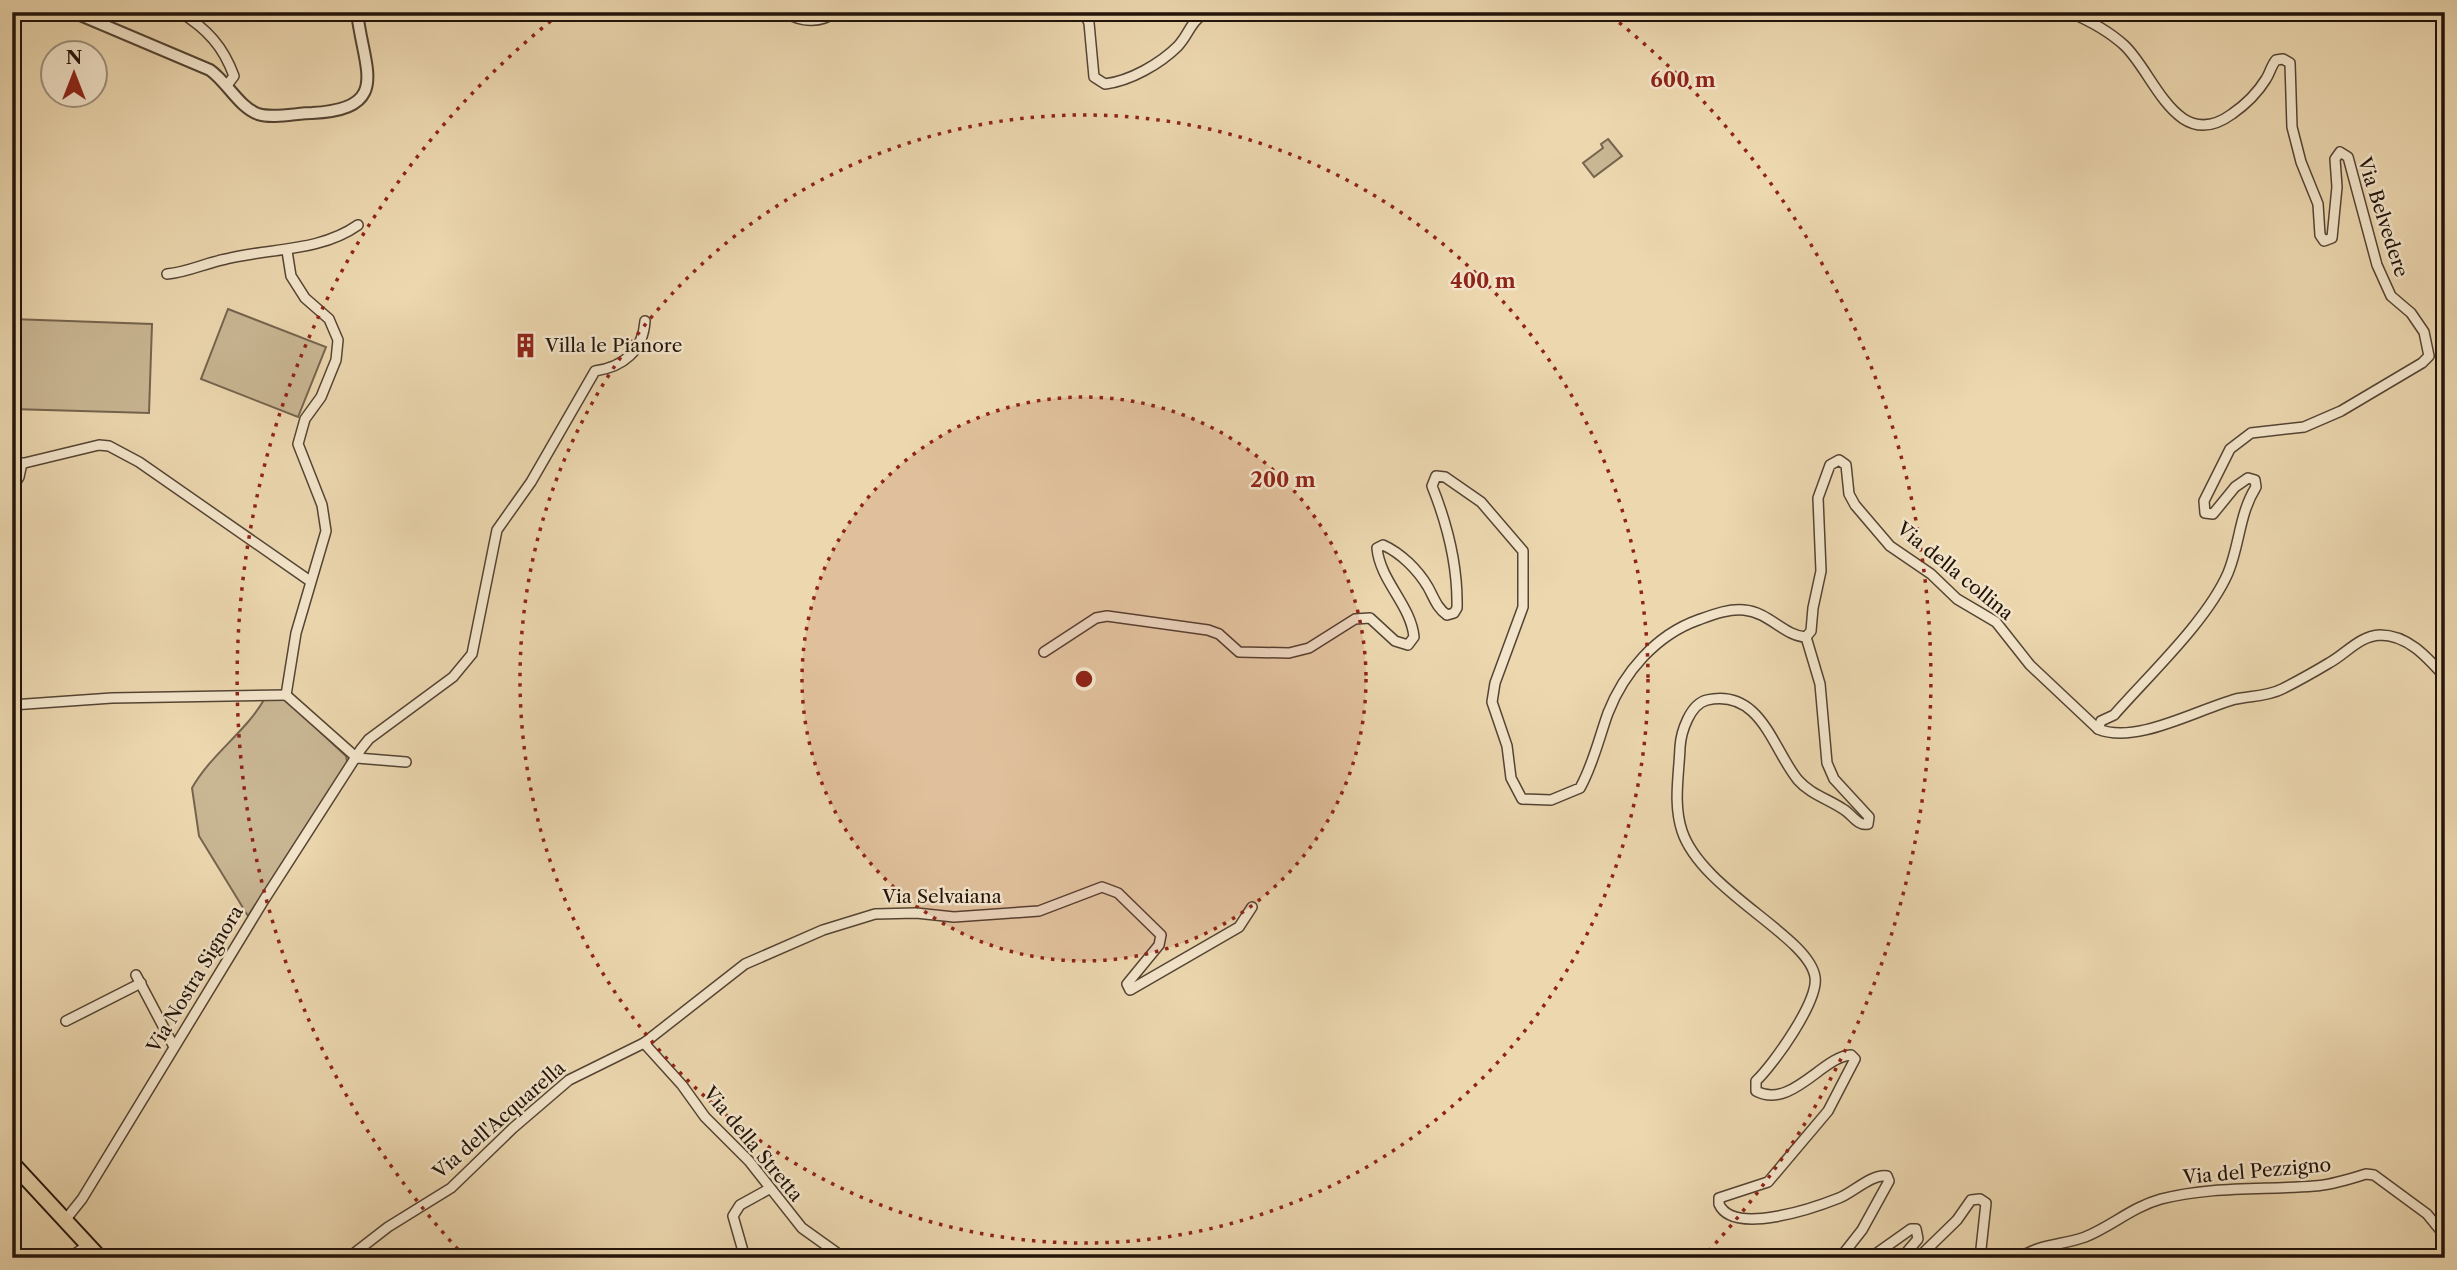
<svg xmlns="http://www.w3.org/2000/svg" width="2457" height="1270" font-family="'Libre Caslon Text',serif">
<style>
.green{fill:#c9b693;stroke:#75644e;stroke-width:2}
.lines{fill:none;stroke-linecap:round;stroke-linejoin:round}
.minor-casing{stroke:#544433;stroke-width:12}
.tertiary-casing{stroke:#544433;stroke-width:14}
.primary-casing{stroke:#21130a;stroke-width:18}
.minor{stroke:#f3e5cb;stroke-width:9}
.tertiary{stroke:#f3e5cb;stroke-width:10}
.primary{stroke:#ecd7af;stroke-width:14}
.ring{fill:none;stroke:#8f2418;stroke-width:3.5;stroke-dasharray:3.5 7}
.labels{text-anchor:middle;dominant-baseline:central;stroke-width:5;stroke-linejoin:round;paint-order:stroke}
.street-label{font-size:19px;fill:#21130a;stroke:#f3e5cb}
.poi-label{font-size:19px;fill:#21130a;stroke:#f3e5cb;text-anchor:start}
.centre{fill:#8f2418;stroke:#f3e5cb;stroke-width:3.5}
.ring-label{font-size:21px;text-anchor:middle;font-weight:bold;fill:#8f2418;stroke:#f3e5cb;stroke-width:5;stroke-linejoin:round;paint-order:stroke}
</style>
<rect width="100%" height="100%" fill="#ecd7af"/>
<filter id="stains"><feTurbulence type="fractalNoise" baseFrequency=".00286" numOctaves="4"/><feColorMatrix values="0 0 0 0 .2 0 0 0 0 .09 0 0 0 0 .02 0 0 0 .5 -.17"/></filter>
<radialGradient id="worn" r=".72"><stop offset=".6" stop-color="#630" stop-opacity="0"/><stop offset="1" stop-color="#630" stop-opacity=".3"/></radialGradient>
<!-- green -->
<g class="green">
<path d="M1608,139L1622,156L1594,177L1583,163L1603,148L1601,144Z"/>
<path d="M228,309L326,347L298,417L201,379Z"/>
<path d="M12,319L152,324L149,413L12,409Z"/>
<path d="M265,698H284L346,756L348,765L248,916L199,836L192,788C212,753 246,732 265,698Z"/>
</g>
<g class="lines">
<defs>
<g id="minor">
<path d="M180,12C207,29 223,46 234,76L228,84"/>
<path d="M784,12C801,22 820,24 836,12"/>
<path d="M1084,12L1089,23L1094,77L1105,84C1130,81 1160,64 1178,46C1190,33 1189,23 1206,12"/>
<path d="M2069,12C2088,20 2110,32 2125,46C2155,75 2177,154 2232,114C2245,105 2258,92 2266,79C2270,73 2271,66 2276,60L2283,59L2290,63L2292,127L2301,162L2318,204L2320,235L2324,241L2332,238L2337,187L2335,159L2340,152L2348,157L2377,265L2391,296L2411,313L2424,332L2429,356L2422,363L2341,411L2304,427L2251,433L2230,449L2204,501L2205,513L2213,514L2235,487L2248,478L2255,480L2256,487C2239,514 2240,544 2228,573C2207,621 2149,675 2114,715L2101,721L2098,729"/>
<path d="M167,274C189,272 205,263 226,259C269,248 320,252 358,225"/>
<path d="M12,466L99,445L109,446L139,462L310,581"/>
<path d="M12,488L19,477L22,463"/>
<path d="M1806,637L1820,684L1827,763L1834,779L1869,817L1868,824C1857,826 1852,814 1843,809C1828,799 1810,794 1798,780C1773,750 1761,688 1707,700C1690,704 1681,732 1680,747C1679,775 1673,804 1682,831C1702,891 1809,936 1815,977C1819,1001 1773,1065 1756,1081V1091C1791,1110 1823,1056 1851,1055L1855,1059L1828,1111L1768,1182L1719,1198V1204C1733,1236 1814,1208 1839,1198C1854,1192 1871,1174 1887,1176L1889,1181L1862,1230L1840,1258"/>
<path d="M1806,637L1811,631L1813,608L1821,571L1818,498L1830,465L1839,460L1846,465L1849,494L1855,505L1890,546L1931,574L1957,599L1996,622L2030,665L2098,729C2136,745 2198,709 2236,699C2251,696 2269,696 2282,689C2298,681 2314,672 2329,663C2346,654 2359,636 2380,635C2408,635 2427,657 2445,677"/>
<path d="M1044,652L1096,618L1107,616L1208,630L1219,634L1239,652L1289,653L1309,648L1355,619L1370,618L1395,641L1408,645L1414,637C1411,605 1380,581 1377,548L1383,545C1401,553 1418,570 1428,587C1434,598 1437,608 1447,615L1454,613L1457,608C1458,565 1448,526 1432,486L1436,476L1445,477L1481,502L1523,551V607L1495,683L1492,702L1507,746L1511,778L1522,799L1551,800L1580,788C1593,765 1599,738 1608,713C1624,672 1656,635 1698,620C1712,615 1730,608 1744,610C1769,612 1784,636 1806,637"/>
<path d="M286,695L296,633L326,531L322,505L298,444L305,419L321,397L336,360L338,340L329,319L305,298L291,276L287,251"/>
<path d="M286,695L357,758"/>
<path d="M12,705L112,698L286,695"/>
<path d="M357,758L406,762"/>
<path d="M136,975L174,1047"/>
<path d="M66,1021L141,983"/>
<path d="M644,1043L682,1085L705,1117L749,1161L802,1228L844,1258"/>
<path d="M66,1219L82,1199L264,900L361,749L369,739L453,677L472,654L497,530L531,482L595,371C623,367 643,351 645,321"/>
<path d="M69,1258L88,1245"/>
<path d="M348,1258L388,1227L451,1188L513,1128L569,1080L644,1043L745,964L823,930L875,914L916,913L954,917L1039,911L1102,887L1118,893L1161,935L1159,945L1127,984L1130,990L1239,927L1252,907"/>
<path d="M745,1258L733,1216L740,1205L769,1189"/>
<path d="M1870,1258L1911,1229H1916L1918,1239L1906,1253L1905,1258"/>
<path d="M1918,1258L1957,1220L1971,1200L1980,1199L1986,1203L1980,1258"/>
<path d="M2020,1258C2038,1244 2064,1245 2085,1237C2112,1226 2132,1207 2161,1199C2212,1186 2262,1190 2314,1186C2332,1185 2349,1179 2366,1174L2374,1175L2427,1214L2445,1236"/>
</g>
<g id="tertiary">
<path d="M31,12H51"/>
<path d="M73,12L210,70C227,82 239,107 258,114C273,119 297,113 312,113C393,109 363,68 357,12"/>
</g>
<path id="primary" d="M12,1163L100,1258"/>
</defs>
<!-- minor casing -->
<use href="#minor" class="minor-casing"/>
<!-- tertiary casing -->
<use href="#tertiary" class="tertiary-casing"/>
<!-- primary casing -->
<use href="#primary" class="primary-casing"/>
<!-- minor -->
<use href="#minor" class="minor"/>
<!-- tertiary -->
<use href="#tertiary" class="tertiary"/>
<!-- primary -->
<use href="#primary" class="primary"/>
</g>
<!-- distance rings -->
<circle cx="1084" cy="679" r="282" fill="#8f2418" fill-opacity=".12"/>
<g class="ring">
<circle cx="1084" cy="679" r="282"/>
<circle cx="1084" cy="679" r="564"/>
<path d="M465 1257A847 847 0 0 1 557 16M1611 16A847 847 0 0 1 1703 1257"/>
</g>
<!-- icons -->
<defs>
<symbol id="building-bare" viewBox="-9 -9 18 18"><path d="M-4-6H4V6H1V3H-1V6H-4ZM-2.5-4.3h1.7v1.8h-1.7ZM.8-4.3h1.7v1.8H.8ZM-2.5-1h1.7V.8h-1.7ZM.8-1h1.7V.8H.8Z" fill="#8f2418" stroke="#f3e5cb" stroke-width="2.5" paint-order="stroke"/></symbol>
</defs>
<g fill-rule="evenodd">
<use href="#building-bare" x="508" y="328" width="35" height="35"/>
</g>
<g class="labels">
<!-- street labels -->
<g class="street-label">
<text transform="translate(2383 217) rotate(72)">Via Belvedere</text>
<text transform="translate(1955 571) rotate(39)">Via della collina</text>
<text x="942" y="896">Via Selvaiana</text>
<text transform="translate(195 979) rotate(-59)">Via Nostra Signora</text>
<text transform="translate(499 1120) rotate(-41)">Via dell'Acquarella</text>
<text transform="translate(753 1144) rotate(50)">Via della Stretta</text>
<text transform="translate(2257 1171) rotate(-5)">Via del Pezzigno</text>
</g>
<!-- poi labels -->
<g class="poi-label">
<text x="545" y="345">Villa le Pianore</text>
</g>
</g>
<circle cx="1084" cy="679" r="10" class="centre"/>
<g class="ring-label">
<text x="1683" y="87">600 m</text>
<text x="1483" y="288">400 m</text>
<text x="1283" y="487">200 m</text>
</g>
<!-- margin -->
<rect width="2457" height="1270" fill="none" stroke="#ecd7af" stroke-width="42"/>
<rect x="14" y="14" width="2429" height="1242" fill="none" stroke="#21130a" stroke-width="3.5"/>
<rect x="21" y="21" width="2415" height="1228" fill="none" stroke="#21130a" stroke-width="2"/>
<!-- north arrow -->
<g transform="translate(74 74)"><circle r="33" fill="#f3e5cb" stroke="#9f917e" stroke-width="2"/>
<path d="M0-5L12 26L0 18L-12 26Z" fill="#8f2418"/>
<text y="-10" font-size="19" font-weight="bold" text-anchor="middle" fill="#21130a">N</text>
</g>
<rect width="100%" height="100%" filter="url(#stains)"/>
<rect width="100%" height="100%" fill="url(#worn)"/>
</svg>
